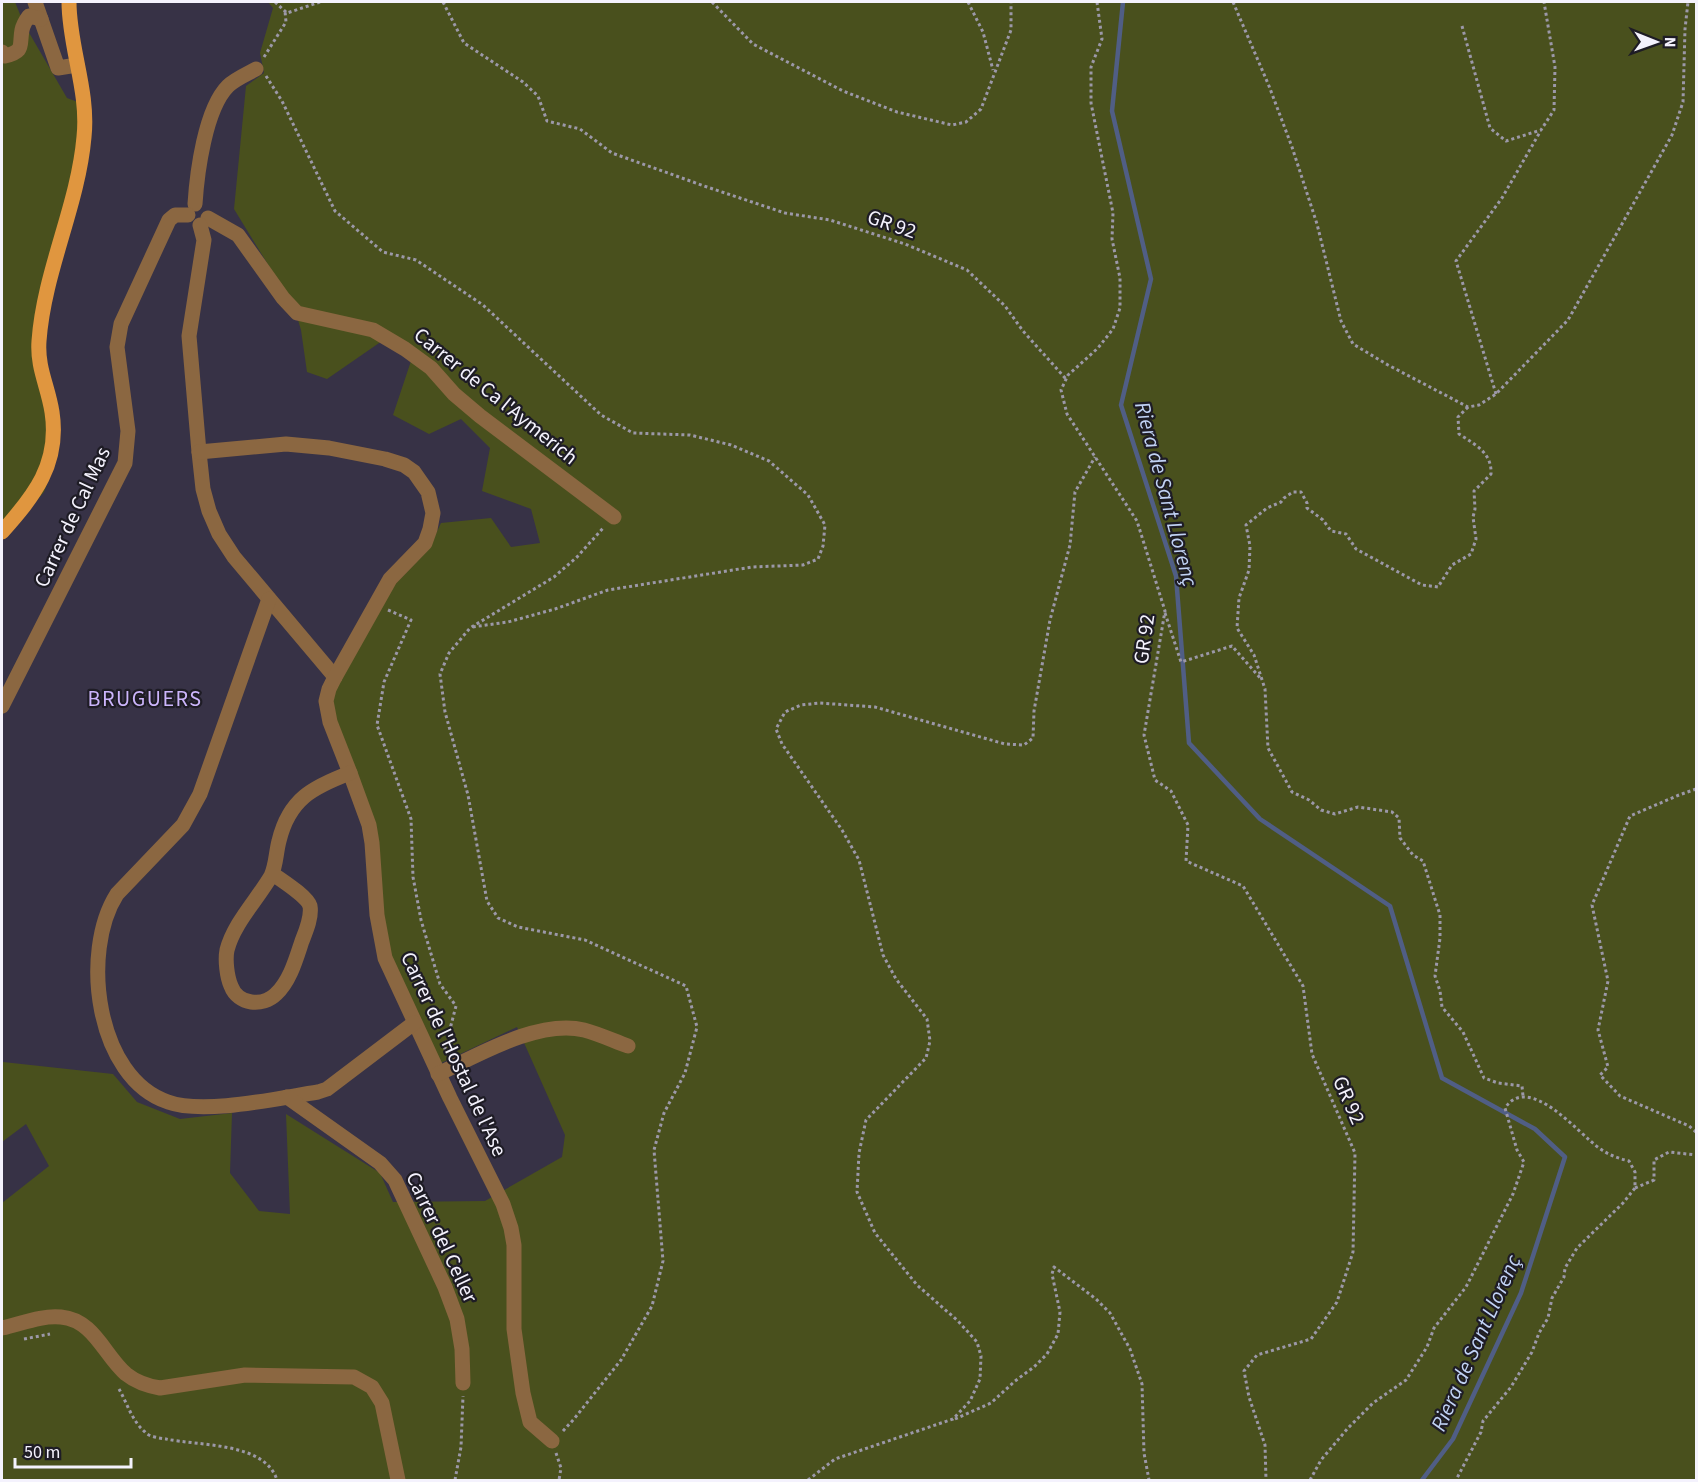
<svg xmlns="http://www.w3.org/2000/svg" width="1698" height="1482" font-family="'Source Sans 3',sans-serif">
<style>
.green{fill:#49501d}
.lines{fill:none;stroke-linecap:round;stroke-linejoin:round}
.stream{stroke:#505e85;stroke-width:4.5}
.path{stroke:#9c98a8;stroke-width:3;stroke-dasharray:3 3;stroke-linecap:butt}
.minor{stroke:#8b6741;stroke-width:15}
.major{stroke:#e0963f;stroke-width:15}
.labels{text-anchor:middle;dominant-baseline:central;stroke-width:4.5;stroke-linejoin:round;paint-order:stroke}
.street-label{font-size:21px;fill:#f4f2fd;stroke:#1e1c25}
.water-label{font-size:22px;font-style:italic;fill:#c1d2f4;stroke:#1e1c25}
.neighbourhood-label{font-size:22px;letter-spacing:1.5px;fill:#ccb5fc;stroke:#1e1c25}
</style>
<rect width="100%" height="100%" fill="#373246"/>
<!-- green -->
<g class="green">
<path d="M2,2H15L24,24L67,98L91,107L49,303L43,361L56,459L44,492L2,541Z"/>
<path d="M268,2H1696V1480H2V1203L49,1166L26,1124L2,1142V1054L3,1062L113,1074L137,1102L180,1119L232,1113L230,1173L259,1211L290,1214L286,1114L380,1173L393,1202L485,1201L562,1157L565,1135L517,1027L439,1064L391,964L357,785L332,705L337,685L375,605L428,550L441,523L491,518L511,547L540,543L531,509L482,491L490,448L461,419L429,434L393,415L412,358L382,341L327,379L307,372L301,330L294,307L234,209L246,86L264,73L260,53L273,8Z"/>
</g>
<g class="lines">
<!-- stream -->
<path class="stream" d="M1123,2L1112,111L1151,279L1121,405L1176,576L1189,743L1260,819L1390,906L1442,1078L1535,1129L1565,1157L1521,1293L1453,1439L1422,1480"/>
<!-- path -->
<g class="path">
<path d="M275,2L287,13L320,2"/>
<path d="M443,2L464,43L523,82L538,96L547,121L580,129L612,153L707,187L785,213L830,220L905,244L967,270L1005,306L1023,331L1066,379"/>
<path d="M712,2L753,44L843,91L897,112L952,125L966,122L981,109L1011,30V2"/>
<path d="M968,2L983,32L993,70"/>
<path d="M1097,2L1102,39L1091,67V103L1113,213L1112,239L1120,278V308L1113,329L1098,348L1068,375L1061,390L1067,414L1137,521L1165,611L1144,735L1155,780L1171,791L1188,825L1186,861L1243,886L1303,986L1312,1054L1355,1153L1353,1252L1337,1302L1311,1339L1257,1355L1244,1371L1249,1397L1265,1445L1266,1480"/>
<path d="M1233,2L1269,86L1292,147L1317,224L1341,321L1353,344L1388,365L1468,407L1479,405L1496,394L1568,320L1672,135L1683,102L1685,29L1688,2"/>
<path d="M1462,26L1490,128L1506,141L1541,130L1554,110L1555,67L1544,2"/>
<path d="M264,57L286,22L285,11"/>
<path d="M266,76L282,101L335,211L383,252L416,260L483,305L601,415L633,433L690,435L731,445L769,461L808,495L825,525L823,546L818,559L803,565L752,567L608,590L555,609L508,622L472,627"/>
<path d="M1496,394L1456,261L1502,198L1540,132"/>
<path d="M1468,407L1458,417L1459,434C1476,445 1492,453 1491,474L1474,491L1475,509L1473,517L1476,539L1471,554L1452,565L1438,587L1422,585L1356,549L1346,534L1331,531L1323,520L1307,508V503L1301,492H1293L1284,498L1281,502L1267,508L1246,525L1250,546L1249,570L1239,598L1237,628L1254,655L1265,689L1268,748L1292,792L1309,800L1321,810L1335,814L1358,807L1392,812L1399,818L1400,838L1413,855L1423,861L1440,915V938L1435,976L1440,991L1442,1007L1463,1032L1484,1078L1498,1083L1522,1086L1523,1096"/>
<path d="M388,610L411,620L384,682L377,725L411,819L413,877L421,920L440,984L456,1006L444,1052"/>
<path d="M1165,613L1181,662L1232,646L1261,679"/>
<path d="M1696,789L1679,795L1630,816L1592,905L1608,981L1598,1030L1608,1067L1600,1075L1620,1096L1689,1126L1696,1132"/>
<path d="M1635,1188L1654,1180V1160L1669,1152L1696,1155"/>
<path d="M24,1339L50,1334"/>
<path d="M119,1389C127,1403 132,1421 145,1432C149,1437 160,1438 166,1439C199,1446 265,1442 277,1480"/>
<path d="M955,1419L991,1403L1015,1381L1034,1367L1047,1354L1058,1334L1060,1312L1052,1274L1054,1267L1096,1299L1110,1313L1130,1349L1142,1384L1144,1453L1149,1480"/>
<path d="M563,1431L574,1419L621,1360L652,1306L663,1261L654,1150L664,1113L685,1073L697,1027L686,986L585,940L518,927L498,918L487,901L468,795L445,712L440,674L449,653L470,628L554,577L577,557L604,527"/>
<path d="M556,1453L561,1468L559,1480"/>
<path d="M455,1480L461,1447L463,1396"/>
<path d="M808,1480L835,1459L953,1419L970,1401L980,1379L981,1356L977,1342L958,1321L917,1285L875,1233L857,1192L859,1153L866,1120L926,1058L930,1041L927,1019L896,979L883,955L859,860L842,830L782,744L776,729L785,712L801,705L820,703L875,707L1005,744L1024,745L1033,738L1034,711L1050,620L1070,545L1075,492L1095,457"/>
<path d="M1310,1480L1321,1460L1348,1428L1373,1403L1406,1380L1427,1347L1434,1328L1466,1287L1513,1194L1524,1162L1517,1150L1505,1108C1529,1072 1579,1134 1599,1148C1609,1155 1617,1158 1629,1161L1635,1172V1188L1623,1203L1577,1248L1565,1268L1564,1277L1552,1298L1548,1318L1539,1333L1532,1352L1511,1387L1483,1421L1481,1432L1456,1480"/>
</g>
<!-- minor -->
<g class="minor">
<path d="M35,2L58,68L77,65"/>
<path d="M2,52L5,56C25,51 19,46 22,30C23,25 26,20 29,16L41,19"/>
<path d="M195,204C197,173 205,109 228,86C235,79 247,74 256,69"/>
<path d="M208,218L238,235L283,298L297,313L373,330L405,349L431,368L454,394L480,416L614,517"/>
<path d="M200,225L204,240L189,336L199,452L203,489L209,511L219,534L234,557L335,677"/>
<path d="M199,452L286,444L329,448L385,459L404,465L414,472L428,492L433,513L430,529L425,543L390,579L335,677L329,689L326,701L330,722L350,773L369,825L372,843L377,915L385,958L450,1098L503,1204L511,1228L514,1245V1329L523,1393L530,1422L552,1441"/>
<path d="M269,599L200,794L183,825L117,894C80,952 96,1078 168,1102C204,1115 278,1098 318,1092L327,1089L414,1023"/>
<path d="M2,706L125,463L128,431L117,347L121,324L169,220L175,215H188"/>
<path d="M273,874C281,880 307,896 310,906C312,917 306,931 302,941C296,959 290,981 276,994C263,1007 238,1005 231,986C227,977 225,960 227,950C234,923 257,900 271,876C276,866 276,852 279,841C289,799 313,787 350,773"/>
<path d="M438,1074C478,1055 539,1019 584,1030C599,1034 614,1041 628,1046"/>
<path d="M287,1097L380,1163L395,1180L445,1287L457,1319L462,1349L463,1383"/>
<path d="M2,1328C21,1324 41,1315 61,1317C94,1320 104,1355 126,1374C136,1382 148,1386 160,1388L245,1375L354,1377L372,1387L382,1403L398,1480"/>
</g>
<!-- major -->
<path class="major" d="M2,532C34,496 60,464 52,412C48,386 37,368 39,341C44,271 78,206 84,137C89,91 69,47 69,2"/>
</g>
<g class="labels">
<!-- street labels -->
<g class="street-label">
<text transform="translate(892 224) rotate(19)">GR 92</text>
<text transform="translate(496 396) rotate(39)">Carrer de Ca l'Aymerich</text>
<text transform="translate(72 517) rotate(-65)">Carrer de Cal Mas</text>
<text transform="translate(1144 639) rotate(-82)">GR 92</text>
<text transform="translate(454 1054) rotate(65)">Carrer de l'Hostal de l'Ase</text>
<text transform="translate(1349 1100) rotate(66)">GR 92</text>
<text transform="translate(442 1237) rotate(65)">Carrer del Celler</text>
</g>
<!-- water labels -->
<g class="water-label">
<text transform="translate(1166 494) rotate(75)">Riera de Sant Llorenç</text>
<text transform="translate(1476 1343) rotate(-66)">Riera de Sant Llorenç</text>
</g>
<!-- neighbourhood labels -->
<g class="neighbourhood-label">
<text x="145" y="699">BRUGUERS</text>
</g>
</g>
<!-- border -->
<rect width="1698" height="1482" fill="none" stroke="#f4f2fd" stroke-width="6"/>
<!-- north arrow -->
<g transform="translate(1656 42) rotate(91)" stroke="#1e1c25" stroke-width="4.5" paint-order="stroke">
<path d="M0-4.5L10 22L0 15L-10 22Z" fill="#f4f2fd"/>
<text y="-9" font-size="16" font-weight="bold" text-anchor="middle" fill="#f4f2fd">N</text>
</g>
<!-- scale -->
<path d="M15 1458v9h116v-9" fill="none" stroke="#f4f2fd" stroke-width="3"/>
<text x="24" y="1458" font-size="18" fill="#f4f2fd" stroke="#1e1c25" stroke-width="4.5" paint-order="stroke">50 m</text>
</svg>
